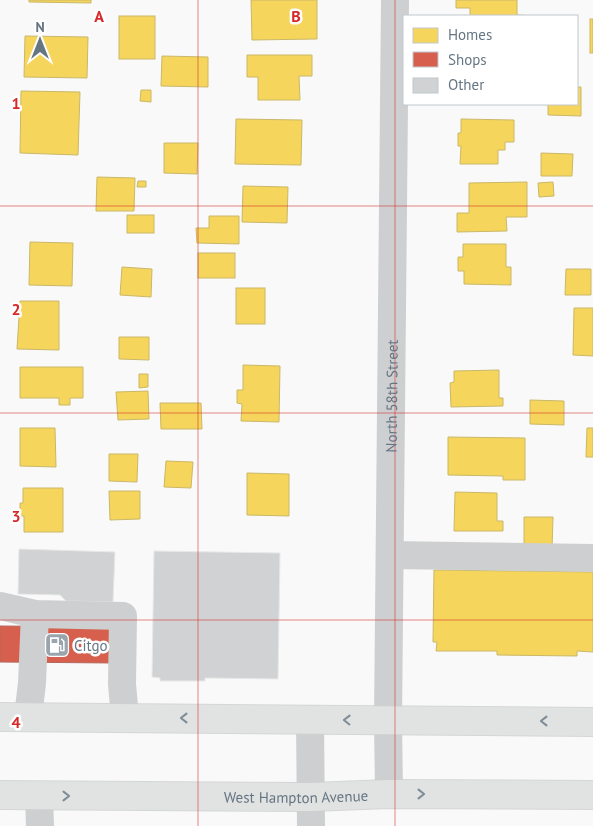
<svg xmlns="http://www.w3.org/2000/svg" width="593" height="826" font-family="'PT Sans',sans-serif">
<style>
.homes{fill:#f6d55c;stroke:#cab868}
.shops{fill:#d6604d;stroke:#b4675d}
.building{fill:#d0d2d3;stroke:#e8e8e8}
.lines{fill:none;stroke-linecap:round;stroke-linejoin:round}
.major-casing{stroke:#d5d6d7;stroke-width:30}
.minor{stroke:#cecfd0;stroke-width:28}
.major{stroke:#e1e2e2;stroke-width:28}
.oneway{stroke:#7e8c96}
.grid{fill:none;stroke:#d62828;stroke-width:1;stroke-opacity:0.55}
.labels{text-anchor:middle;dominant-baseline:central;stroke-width:5;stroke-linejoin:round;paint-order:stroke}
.street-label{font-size:15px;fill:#657683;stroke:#fff}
.poi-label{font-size:15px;fill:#657683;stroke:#fff;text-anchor:start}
.grid-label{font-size:16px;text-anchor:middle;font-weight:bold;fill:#d62828;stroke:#fff;stroke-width:5;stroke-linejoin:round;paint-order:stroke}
</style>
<rect width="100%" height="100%" fill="#f9f9f9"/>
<!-- homes -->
<g class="homes">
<path d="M29,0H91V3L29,2Z"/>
<path d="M251,0H317V39L252,40Z"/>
<path d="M456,0H517V15L535,16H470V8H456Z"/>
<rect x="119" y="16" width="36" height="43"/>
<rect x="590" y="19" width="3" height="34"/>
<path d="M25,36L88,37L87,78L24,77Z"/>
<path d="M247,55H312V76H299L300,100H258V77H247Z"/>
<path d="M162,56L208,57V87L161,86Z"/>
<path d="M577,87H581V116L548,115V104H577Z"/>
<path d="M141,90H151V102L140,101Z"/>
<path d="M21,91L80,92L78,155L20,153Z"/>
<path d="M236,119L302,120L301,165L235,164Z"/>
<path d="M461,119L514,120V142H505V150H498V164H460L461,146H458V133H461Z"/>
<path d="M164,143H198L197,174L164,173Z"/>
<path d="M541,153L573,154L572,176H541Z"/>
<path d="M97,177L135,178L134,211H96Z"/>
<path d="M138,181H146V187H137Z"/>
<path d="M527,182V217H506L507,231L457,232V213H469V183Z"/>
<path d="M553,182L554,196L539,197L538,183Z"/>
<path d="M243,186L288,187L287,223L242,222Z"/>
<rect x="127" y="215" width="27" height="18"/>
<path d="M209,216H239V244L197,243L196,228H209Z"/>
<path d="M30,242L73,243L72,286L29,285Z"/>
<path d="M463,244H506V267H511V285L464,284V271H458V257H463Z"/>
<rect x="198" y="253" width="37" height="25"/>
<path d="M122,267L152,269L151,297L120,295Z"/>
<path d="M566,269H591V295H565Z"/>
<rect x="236" y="288" width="29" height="36"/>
<path d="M20,301H59V350L17,349Z"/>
<path d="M574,308H593V356L573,355Z"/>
<path d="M119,337H149V360L119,359Z"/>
<path d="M243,365L280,366L279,422L241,421L242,404L237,403V390H243Z"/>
<path d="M20,367H83V398H70V405H59V398H20Z"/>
<path d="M499,370V398H503V406L451,407L450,383L454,382V371Z"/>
<path d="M139,374H148V387L139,388Z"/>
<path d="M148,391L149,419L118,420L116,392Z"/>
<path d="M530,400L564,401V425L530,424Z"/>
<path d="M160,403H201L202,429H161Z"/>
<path d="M20,428H55L56,467L20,466Z"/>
<path d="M587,428H593V457H586Z"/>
<path d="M448,437L525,438V480H503V476L448,475Z"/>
<path d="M109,454H138L137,482L109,481Z"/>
<path d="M166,461L193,462L191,488L164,487Z"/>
<path d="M247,473L289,474V516L247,515Z"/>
<path d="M23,488H63V532H24V516H20V503H23Z"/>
<path d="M109,491H140V519L110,520Z"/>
<path d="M455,492L497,493V521H503V531H454Z"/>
<path d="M524,517H553L552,549H524Z"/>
<path d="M434,570L593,572V652L577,651V656L497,655V651H436L437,642H433Z"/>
</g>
<!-- shops -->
<path class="shops" d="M0,626L114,627V663L0,662Z"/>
<!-- building -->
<g class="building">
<path d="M19,549L115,552L113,602L66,601L60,595L18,594Z"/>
<path d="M154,551L280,553L278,679L205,678V681H160V678L152,677Z"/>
</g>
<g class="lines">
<defs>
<g id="major">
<path d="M0,717L593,722"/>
<path id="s2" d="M0,795L311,797L389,794L593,795"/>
</g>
</defs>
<!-- major casing -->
<use href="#major" class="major-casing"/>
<!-- minor -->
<g class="minor">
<path d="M390,555L593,558"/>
<path d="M0,606L35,614L123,616L122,684L125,718"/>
<path d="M28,717L32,683L35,614"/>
<path d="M310,719L311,826"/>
<path id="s1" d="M389,794L388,721L395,0"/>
<path d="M39,795L40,826"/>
</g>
<!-- major -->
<use href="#major" class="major"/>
</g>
<!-- one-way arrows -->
<defs><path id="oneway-chevron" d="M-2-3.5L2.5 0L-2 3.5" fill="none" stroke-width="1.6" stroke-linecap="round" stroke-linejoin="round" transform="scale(1.25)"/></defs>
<g class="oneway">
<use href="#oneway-chevron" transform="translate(184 718) rotate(-180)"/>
<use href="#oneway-chevron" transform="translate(347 720) rotate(-179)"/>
<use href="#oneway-chevron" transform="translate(544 721) rotate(-180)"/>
<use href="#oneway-chevron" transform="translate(421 794)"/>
<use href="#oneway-chevron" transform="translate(66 796)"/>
</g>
<!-- grid -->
<path class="grid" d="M198,0V826M395,0V826M0,206H593M0,413H593M0,620H593"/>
<!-- icons -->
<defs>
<symbol id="fuel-square" viewBox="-11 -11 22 22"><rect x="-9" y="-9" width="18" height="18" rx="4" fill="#99a4ac" stroke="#fff"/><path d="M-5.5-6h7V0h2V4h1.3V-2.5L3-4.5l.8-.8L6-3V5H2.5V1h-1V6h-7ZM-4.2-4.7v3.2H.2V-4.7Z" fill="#fff"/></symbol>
</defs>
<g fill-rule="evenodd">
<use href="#fuel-square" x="43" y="631" width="28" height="28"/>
</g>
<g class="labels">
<!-- street labels -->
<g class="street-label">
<text stroke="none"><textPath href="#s1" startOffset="398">North 58th Street</textPath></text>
<text stroke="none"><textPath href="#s2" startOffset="296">West Hampton Avenue</textPath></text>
</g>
<!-- poi labels -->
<g class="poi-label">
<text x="74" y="645">Citgo</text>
</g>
</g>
<g class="grid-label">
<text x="99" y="22">A</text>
<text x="296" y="22">B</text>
<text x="16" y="109">1</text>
<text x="16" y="315">2</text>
<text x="16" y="522">3</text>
<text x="16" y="728">4</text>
</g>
<!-- legend -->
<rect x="403" y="15" width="175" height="90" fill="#ffffff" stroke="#c1c8cd"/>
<rect x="413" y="28" width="25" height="15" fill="#f6d55c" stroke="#c1c8cd"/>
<text x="448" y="40" font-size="15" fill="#657683">Homes</text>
<rect x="413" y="52" width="25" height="15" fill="#d6604d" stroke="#c1c8cd"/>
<text x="448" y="65" font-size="15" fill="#657683">Shops</text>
<rect x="413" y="78" width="25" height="15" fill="#d0d2d3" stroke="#c1c8cd"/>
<text x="448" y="90" font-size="15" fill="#657683">Other</text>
<!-- north arrow -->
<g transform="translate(40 40)" stroke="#ffffff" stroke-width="4" paint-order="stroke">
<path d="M0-4L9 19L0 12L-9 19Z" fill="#657683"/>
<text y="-8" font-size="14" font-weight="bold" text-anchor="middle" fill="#657683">N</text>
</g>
</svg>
